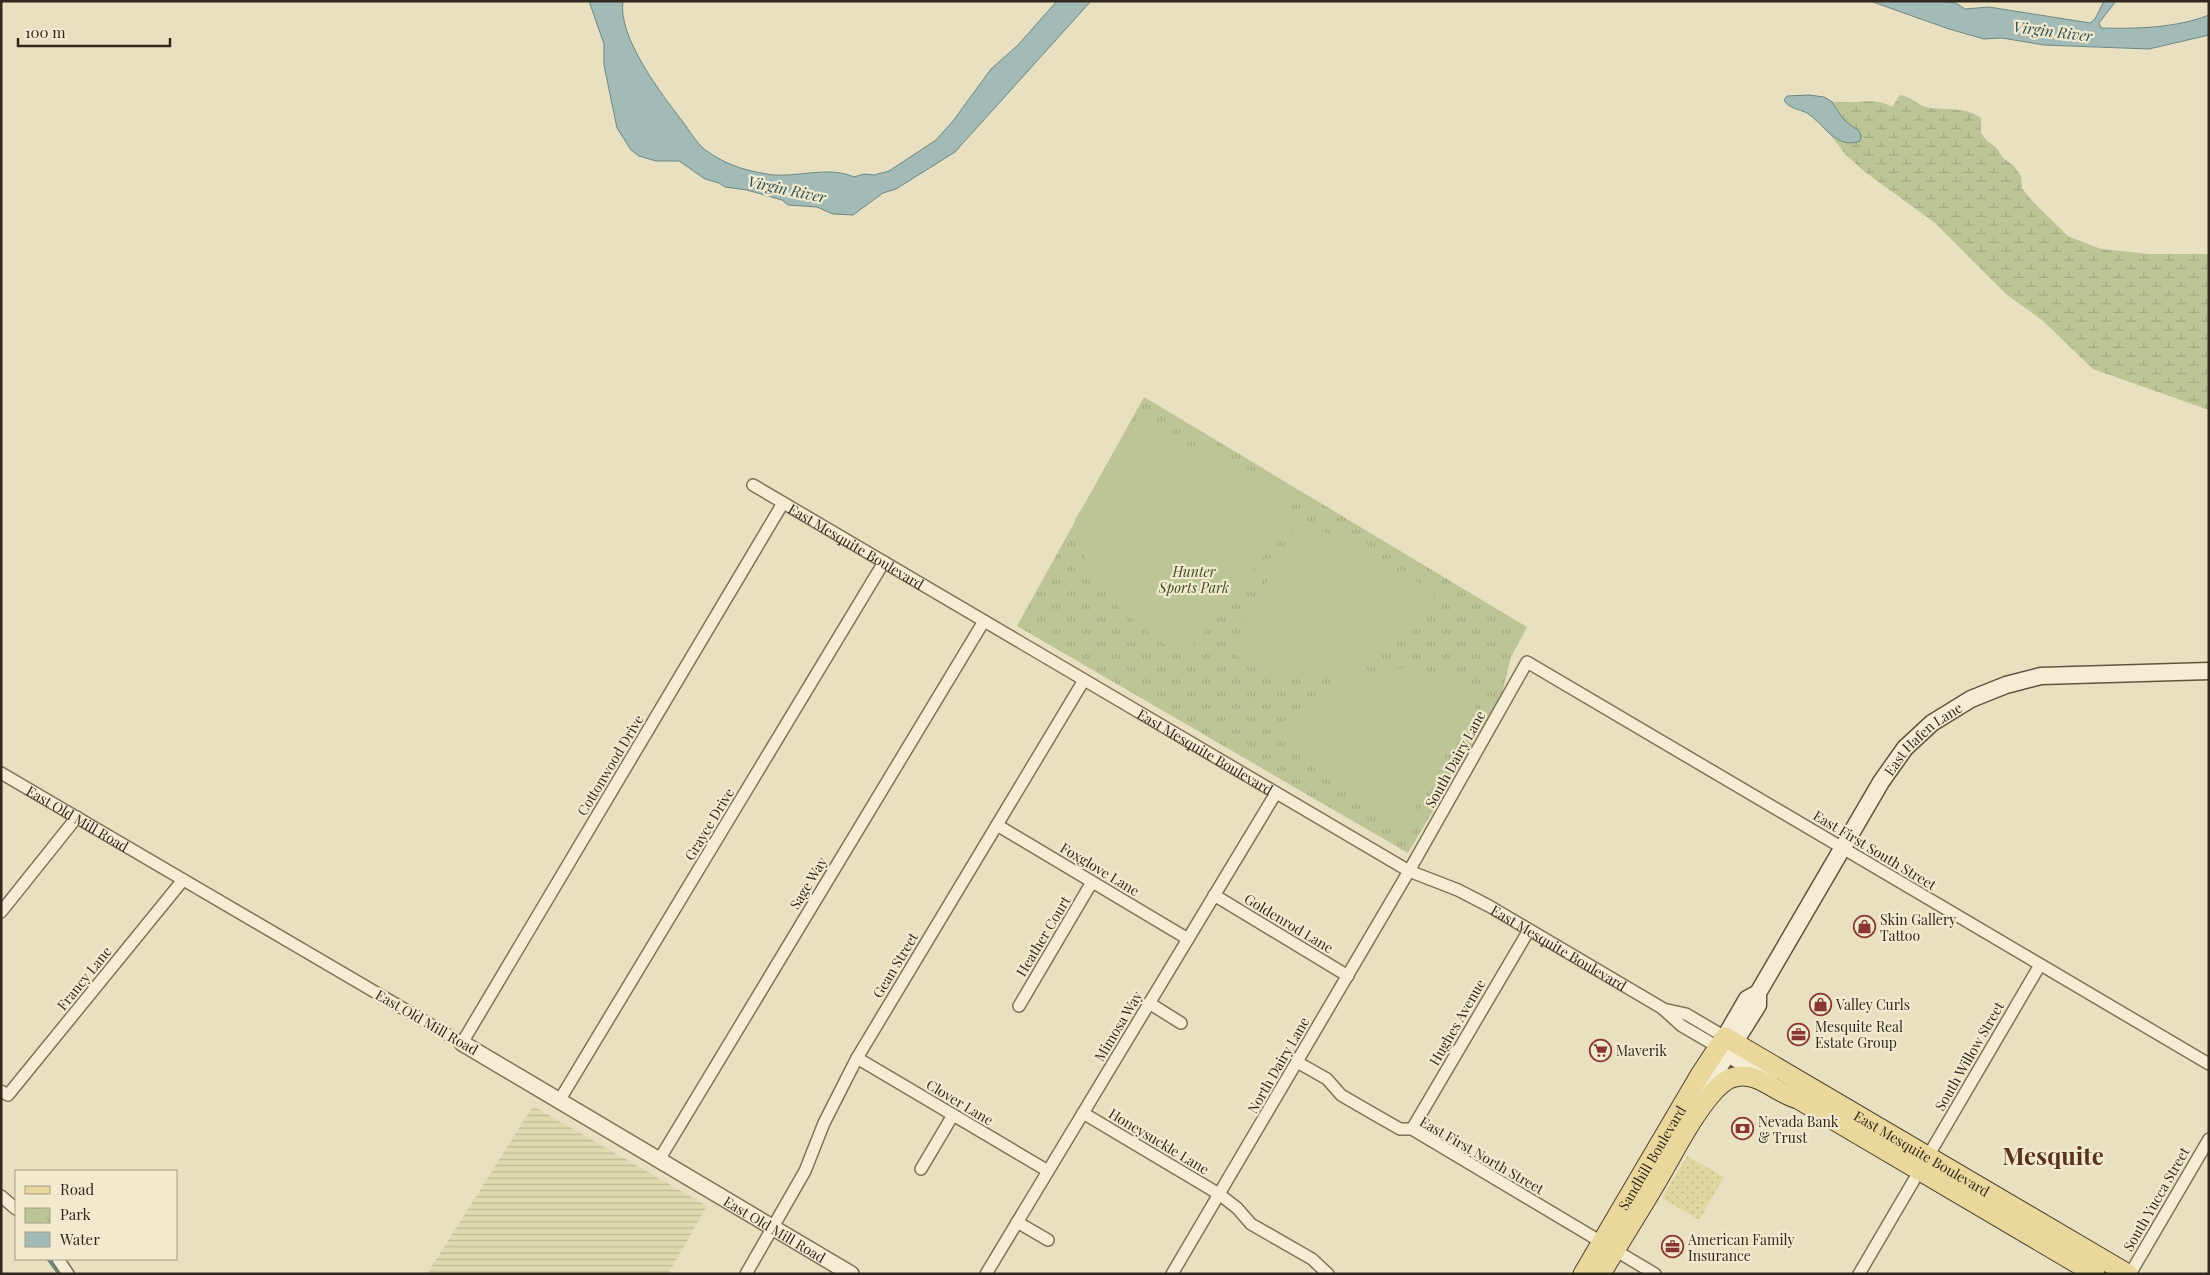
<svg xmlns="http://www.w3.org/2000/svg" width="2210" height="1275" font-family="'Playfair Display',serif">
<style>
.farmland{fill:url(#farmland-rules)}
.wetland{fill:url(#wetland-marsh)}
.sand{fill:url(#sand-dots)}
.park{fill:url(#park-tufts)}
.garden{fill:#bcc596}
.water{fill:#a3bbb6;stroke:#6b8883}
.lines{fill:none;stroke-linecap:round;stroke-linejoin:round}
.stream{stroke:#6b8883;stroke-width:3}
.minor-casing{stroke:#80725a;stroke-width:14}
.tertiary-casing{stroke:#80725a;stroke-width:18}
.secondary-casing{stroke:#62533e;stroke-width:19}
.primary-casing{stroke:#4e402e;stroke-width:21}
.minor{stroke:#f5edd3;stroke-width:11}
.tertiary{stroke:#f5edd3;stroke-width:15}
.secondary{stroke:#f5edd3;stroke-width:16}
.primary{stroke:#e9d79b;stroke-width:19}
.labels{text-anchor:middle;dominant-baseline:central;stroke-width:4.5;stroke-linejoin:round;paint-order:stroke}
.street-label{font-size:14px;fill:#31291d;stroke:#f1eacf}
.park-label{font-size:14px;font-style:italic;fill:#3f4c26;stroke:#f1eacf}
.poi-label{font-size:14px;fill:#31291d;stroke:#f1eacf;text-anchor:start}
.water-label{font-size:15px;font-style:italic;fill:#2e4f50;stroke:#f1eacf}
.town-label{font-size:24px;font-weight:bold;fill:#593121;stroke:#f1eacf}
</style>
<defs>
<pattern id="farmland-rules" width="6" height="5" patternUnits="userSpaceOnUse" patternTransform="scale(1.25)"><rect width="6" height="5" fill="#dddaaf"/><path d="M0 2.5h6" fill="none" stroke="#bebb96"/></pattern>
<pattern id="wetland-marsh" width="20" height="14" patternUnits="userSpaceOnUse" patternTransform="scale(1.25)"><rect width="20" height="14" fill="#bcc596"/><path d="M1 5h8M5 5V1M11 12h8M15 12V8" fill="none" stroke="#a2a981"/></pattern>
<pattern id="sand-dots" width="8" height="8" patternUnits="userSpaceOnUse" patternTransform="scale(1.25)"><rect width="8" height="8" fill="#e2d6a0"/><path d="M2 2h.1M6 6h.1" fill="none" stroke="#c2b889" stroke-width="1.8" stroke-linecap="round"/></pattern>
<pattern id="park-tufts" width="24" height="20" patternUnits="userSpaceOnUse" patternTransform="scale(1.25)"><rect width="24" height="20" fill="#bcc596"/><path d="M3 7l-1-3M5 7V3M7 7l1-3M15 17l-1-3M17 17v-4M19 17l1-3" fill="none" stroke="#a2a981"/></pattern>
</defs>
<rect width="100%" height="100%" fill="#e9e0c1"/>
<!-- farmland -->
<path class="farmland" d="M533,1106L707,1206L668,1274H427Z"/>
<!-- wetland -->
<path class="wetland" d="M1900,95C1910,96 1917,104 1926,107C1945,111 1965,106 1981,118V133L1987,141L1996,147L2003,158L2014,166L2021,176L2022,188L2033,202L2068,236L2101,249L2149,254H2209V410L2093,369L2042,320L2007,295L1935,223L1865,172L1845,154L1830,134L1841,141L1859,131L1844,120L1831,101C1851,106 1874,95 1892,107Z"/>
<!-- sand -->
<path class="sand" d="M1687,1156L1724,1177L1699,1220L1662,1198Z"/>
<!-- park -->
<path class="park" d="M1144,397L1527,627L1511,657L1502,694L1408,853L1017,626Z"/>
<!-- garden -->
<g class="garden">
<path d="M1132,423L1262,475L1285,490L1292,510L1272,546L1184,657C1149,633 1112,609 1091,571C1083,556 1080,536 1075,520Z"/>
<path d="M1308,523L1436,592L1406,637L1367,661L1344,672L1308,677L1267,673L1230,652L1297,524Z"/>
<path d="M1404,668L1440,674L1482,695L1407,820L1395,823L1283,736C1302,711 1324,688 1354,676C1368,670 1389,670 1404,668Z"/>
</g>
<!-- water -->
<g class="water">
<path d="M589,1H623C617,36 662,95 683,122C689,130 696,142 704,149C717,159 736,168 752,171C762,173 773,176 783,175C806,175 832,167 854,177L864,174L874,175L889,171L936,140L953,121L991,69L1018,45L1057,1H1091L955,152L896,189L883,193L853,215L833,214L817,207L788,205L782,200L747,190L725,187L719,183L705,179L679,161H656L639,156L631,150L617,128L604,65V44Z"/>
<path d="M1870,1H1935L1956,3L1965,9L1989,7L2090,23L2095,19L2104,1H2116L2099,23L2101,28C2136,29 2176,28 2209,15V35L2149,49L2044,45L2002,38L1984,39L1949,29Z"/>
<path d="M1809,95L1824,97L1831,101L1844,120L1859,131L1861,136L1860,141C1836,150 1824,124 1807,113C1799,109 1789,109 1784,100L1787,96Z"/>
</g>
<g class="lines">
<!-- stream -->
<path class="stream" d="M48,1259L59,1274"/>
<defs>
<g id="minor">
<path id="s1" d="M753,485L1409,871L1458,890L1489,906L1662,1008L1682,1026L1718,1047"/>
<path id="s2" d="M1,773L462,1043L783,503"/>
<path d="M997,825L1188,939"/>
<path d="M1214,895L1348,976"/>
<path d="M1,912L77,817"/>
<path d="M1149,1003L1181,1023"/>
<path d="M1019,1006L1092,882"/>
<path d="M1663,1009L1686,1014L1725,1037"/>
<path d="M857,1058L1048,1171"/>
<path d="M1297,1062L1327,1079L1341,1095L1372,1113L1400,1129H1412L1655,1274"/>
<path d="M1,1091L8,1095L183,880"/>
<path d="M559,1101L884,562"/>
<path d="M1083,1113L1219,1194L1237,1208L1251,1224L1312,1259L1328,1274"/>
<path d="M1412,1129L1529,930"/>
<path d="M659,1160L984,621"/>
<path d="M921,1169L953,1115"/>
<path d="M1,1196L16,1209"/>
<path d="M1017,1222L1048,1240"/>
<path d="M58,1259L68,1274"/>
<path d="M746,1274L805,1171L824,1123L857,1058L1084,680"/>
<path d="M986,1274L1276,793"/>
<path d="M1172,1274L1409,871L1527,662L2209,1064"/>
<path d="M1859,1274L2040,965"/>
<path d="M2130,1274L2209,1139"/>
</g>
<g id="tertiary">
<path id="s3" d="M462,1043L851,1274"/>
</g>
<g id="secondary">
<path d="M1725,1037L1747,999L1758,993"/>
<path d="M1720,1049L1769,1079"/>
<path id="s4" d="M1701,1101L1710,1082L1758,1005V993L1881,782L1905,748L1932,723L1971,699L2006,685L2041,676L2209,671"/>
</g>
<g id="primary">
<path id="s5" d="M1583,1274L1700,1075L1725,1037L2128,1274"/>
<path d="M1601,1274C1620,1241 1641,1209 1660,1176C1677,1147 1693,1114 1716,1089C1721,1084 1728,1078 1735,1077C1758,1071 1777,1094 1798,1099L2095,1274"/>
</g>
</defs>
<!-- minor casing -->
<use href="#minor" class="minor-casing"/>
<!-- tertiary casing -->
<use href="#tertiary" class="tertiary-casing"/>
<!-- secondary casing -->
<use href="#secondary" class="secondary-casing"/>
<!-- primary casing -->
<use href="#primary" class="primary-casing"/>
<!-- minor -->
<use href="#minor" class="minor"/>
<!-- tertiary -->
<use href="#tertiary" class="tertiary"/>
<!-- secondary -->
<use href="#secondary" class="secondary"/>
<!-- primary -->
<use href="#primary" class="primary"/>
</g>
<!-- icons -->
<defs>
<symbol id="shop-ring" viewBox="-11 -11 22 22"><circle r="9.5" fill="#f1eacf" stroke="#893730" stroke-width="1.5"/><path d="M-5-2.5h2.3a2.7 3.5 0 0 1 5.4 0H5L5.5 6h-11ZM-1.5-2.5h3a1.5 2.3 0 0 0-3 0Z" fill="#893730"/></symbol>
<symbol id="office-ring" viewBox="-11 -11 22 22"><circle r="9.5" fill="#f1eacf" stroke="#893730" stroke-width="1.5"/><path d="M-6-3h4V-5.5h4V-3h4V5H-6ZM-1-4.5V-3h2v-1.5ZM-6 0V1H6V0Z" fill="#893730"/></symbol>
<symbol id="supermarket-ring" viewBox="-11 -11 22 22"><circle r="9.5" fill="#f1eacf" stroke="#893730" stroke-width="1.5"/><path d="M-6-5.5h2.5l.6 2H6L4.5 2H-2.5L-4.4-4H-6ZM-1.5 3.2a1.3 1.3 0 1 0 .1 0ZM3 3.2a1.3 1.3 0 1 0 .1 0Z" fill="#893730"/></symbol>
<symbol id="bank-ring" viewBox="-11 -11 22 22"><circle r="9.5" fill="#f1eacf" stroke="#893730" stroke-width="1.5"/><path d="M-6-4H6V4H-6ZM0-2.3a2.3 2.3 0 1 0 0 4.6a2.3 2.3 0 1 0 0-4.6Z" fill="#893730"/></symbol>
</defs>
<g fill-rule="evenodd">
<use href="#shop-ring" x="1852" y="914" width="25" height="25"/>
<use href="#shop-ring" x="1808" y="992" width="25" height="25"/>
<use href="#office-ring" x="1786" y="1022" width="25" height="25"/>
<use href="#supermarket-ring" x="1588" y="1038" width="25" height="25"/>
<use href="#bank-ring" x="1730" y="1116" width="25" height="25"/>
<use href="#office-ring" x="1660" y="1234" width="25" height="25"/>
</g>
<g class="labels">
<!-- street labels -->
<g class="street-label">
<text stroke="none"><textPath href="#s1" startOffset="120">East Mesquite Boulevard</textPath></text>
<text stroke="none"><textPath href="#s4" startOffset="429">East Hafen Lane</textPath></text>
<text stroke="none"><textPath href="#s1" startOffset="525">East Mesquite Boulevard</textPath></text>
<text transform="translate(1455 759) rotate(-61)">South Dairy Lane</text>
<text transform="translate(610 765) rotate(-59)">Cottonwood Drive</text>
<text stroke="none"><textPath href="#s2" startOffset="89">East Old Mill Road</textPath></text>
<text transform="translate(709 824) rotate(-59)">Grayce Drive</text>
<text transform="translate(1875 850) rotate(31)">East First South Street</text>
<text transform="translate(1100 869) rotate(31)">Foxglove Lane</text>
<text transform="translate(808 883) rotate(-59)">Sage Way</text>
<text transform="translate(1289 923) rotate(31)">Goldenrod Lane</text>
<text transform="translate(1043 936) rotate(-59)">Heather Court</text>
<text stroke="none"><textPath href="#s1" startOffset="930">East Mesquite Boulevard</textPath></text>
<text transform="translate(895 965) rotate(-59)">Gean Street</text>
<text transform="translate(84 978) rotate(-51)">Francy Lane</text>
<text transform="translate(427 1022) rotate(30)">East Old Mill Road</text>
<text transform="translate(1457 1022) rotate(-60)">Hughes Avenue</text>
<text transform="translate(1118 1026) rotate(-59)">Mimosa Way</text>
<text transform="translate(1969 1056) rotate(-60)">South Willow Street</text>
<text transform="translate(1278 1065) rotate(-60)">North Dairy Lane</text>
<text transform="translate(960 1102) rotate(31)">Clover Lane</text>
<text transform="translate(1159 1141) rotate(31)">Honeysuckle Lane</text>
<text stroke="none"><textPath href="#s5" startOffset="505">East Mesquite Boulevard</textPath></text>
<text transform="translate(1482 1155) rotate(30)">East First North Street</text>
<text stroke="none"><textPath href="#s5" startOffset="135">Sandhill Boulevard</textPath></text>
<text transform="translate(2156 1199) rotate(-60)">South Yucca Street</text>
<text stroke="none"><textPath href="#s3" startOffset="364">East Old Mill Road</textPath></text>
</g>
<!-- park labels -->
<g class="park-label">
<text x="1194" y="571">Hunter<tspan x="1194" dy="16">Sports Park</tspan></text>
</g>
<!-- poi labels -->
<g class="poi-label">
<text x="1880" y="919">Skin Gallery<tspan x="1880" dy="16">Tattoo</tspan></text>
<text x="1836" y="1004">Valley Curls</text>
<text x="1815" y="1026">Mesquite Real<tspan x="1815" dy="16">Estate Group</tspan></text>
<text x="1616" y="1050">Maverik</text>
<text x="1758" y="1121">Nevada Bank<tspan x="1758" dy="16">&amp; Trust</tspan></text>
<text x="1688" y="1239">American Family<tspan x="1688" dy="16">Insurance</tspan></text>
</g>
<!-- water labels -->
<g class="water-label">
<text transform="translate(2053 31) rotate(7)">Virgin River</text>
<text transform="translate(787 189) rotate(12)">Virgin River</text>
</g>
<!-- town labels -->
<g class="town-label">
<text x="2053" y="1155">Mesquite</text>
</g>
</g>
<!-- border -->
<rect width="2210" height="1275" fill="none" stroke="#31291d" stroke-width="5"/>
<!-- legend -->
<rect x="15" y="1170" width="162" height="90" fill="#f1eacf" stroke="#a49d88"/>
<rect x="25" y="1186" width="25" height="8" fill="#e9d79b" stroke="#a49d88"/>
<text x="60" y="1195" font-size="15" fill="#31291d">Road</text>
<rect x="25" y="1208" width="25" height="15" fill="url(#park-tufts)" stroke="#a49d88"/>
<text x="60" y="1220" font-size="15" fill="#31291d">Park</text>
<rect x="25" y="1232" width="25" height="15" fill="#a3bbb6" stroke="#a49d88"/>
<text x="60" y="1245" font-size="15" fill="#31291d">Water</text>
<!-- scale -->
<path d="M18 38v8h152v-8" fill="none" stroke="#31291d" stroke-width="2.5"/>
<text x="25" y="38" font-size="15" fill="#31291d" stroke="#f1eacf" stroke-width="4" paint-order="stroke">100 m</text>
</svg>
